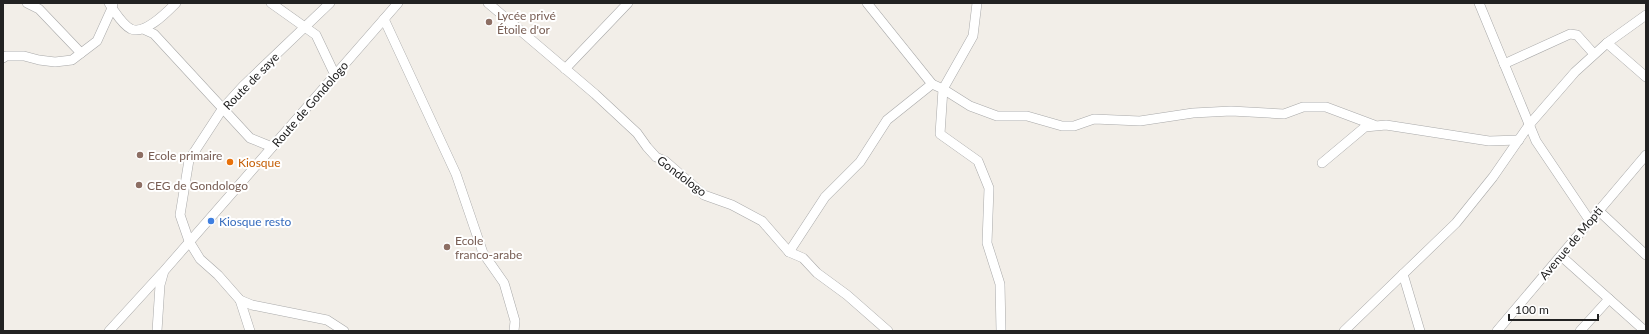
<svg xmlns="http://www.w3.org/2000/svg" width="1649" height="334" font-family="Lato,sans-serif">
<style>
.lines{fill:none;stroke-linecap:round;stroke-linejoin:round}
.minor-casing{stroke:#a9a9a9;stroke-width:10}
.minor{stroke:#fff;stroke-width:9}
.education-dot{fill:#8d6e63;stroke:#fff;stroke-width:1.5}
.food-dot{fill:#e8710a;stroke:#fff;stroke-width:1.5}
.shop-dot{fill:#3f7fe0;stroke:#fff;stroke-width:1.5}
.labels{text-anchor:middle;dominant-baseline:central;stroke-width:4;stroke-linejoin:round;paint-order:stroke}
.education-label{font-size:12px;fill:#785e54;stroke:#fff;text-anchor:start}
.street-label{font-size:12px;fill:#222;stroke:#fff}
.food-label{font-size:12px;fill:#c56008;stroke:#fff;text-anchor:start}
.shop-label{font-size:12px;fill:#366cbe;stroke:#fff;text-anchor:start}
</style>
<rect width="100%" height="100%" fill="#f2eee8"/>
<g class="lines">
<defs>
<g id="minor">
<path d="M27,3L39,9L81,53"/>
<path d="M271,3L316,35L335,75"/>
<path d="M488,3L595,94L637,133L647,147L656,157L665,161L704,195L732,205L762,221L789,252L803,258L817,273L847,295L888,331"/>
<path d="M867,3L932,84L943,89L940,134L978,161L989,188L987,243L1000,284L1001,331"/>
<path d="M977,3L973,36L943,89L970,106L997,116H1027L1062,126H1074L1094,119L1140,121L1193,113L1231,111L1284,114L1303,107H1326L1374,125"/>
<path d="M1479,3L1536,141L1590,221"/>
<path d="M113,4L112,8C117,15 123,25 131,29C145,35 167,12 176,3"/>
<path d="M384,19L456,174L483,253L504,283L515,321L514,331"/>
<path d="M143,29L154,34L250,138L272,147"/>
<path d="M1607,43L1646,77"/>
<path d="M3,58L6,56H24L39,60L55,62L72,60L97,41L112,8L109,3"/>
<path d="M1504,64L1570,34L1577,35L1594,54"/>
<path d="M565,69L628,3"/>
<path d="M1322,163L1365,127L1386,125L1489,141L1519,140"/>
<path d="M1599,211L1646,255"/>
<path d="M789,252L825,197L860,162L887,120L932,84"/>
<path d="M1561,256L1645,331"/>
<path d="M1403,274L1420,331"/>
<path d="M240,300L252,305L327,320L344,331"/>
<path d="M109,331L162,273"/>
<path d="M157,331L160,285L164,271L398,3"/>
<path d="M250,331L240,300L218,275L200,259L189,241L180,215L189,160L223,108L243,86L330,3"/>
<path d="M1344,331L1456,223L1493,177L1529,125L1575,72L1607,43L1646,15"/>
<path d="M1497,331L1646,155"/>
<path d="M1580,331L1609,299"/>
</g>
</defs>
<!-- minor casing -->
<use href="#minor" class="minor-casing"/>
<!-- minor -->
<use href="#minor" class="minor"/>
</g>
<!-- markers -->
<g class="education-dot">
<circle cx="489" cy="22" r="4"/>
<circle cx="140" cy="155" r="4"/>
<circle cx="139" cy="185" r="4"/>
<circle cx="447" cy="247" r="4"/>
</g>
<circle class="food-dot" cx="230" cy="162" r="4"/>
<circle class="shop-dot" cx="211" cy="221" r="4"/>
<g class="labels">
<!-- education labels -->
<g class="education-label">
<text x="497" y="15">Lycée privé<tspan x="497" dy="14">Étoile d'or</tspan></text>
<text x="148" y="155">Ecole primaire</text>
<text x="147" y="185">CEG de Gondologo</text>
<text x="455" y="240">Ecole<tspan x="455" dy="14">franco-arabe</tspan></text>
</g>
<!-- street labels -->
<g class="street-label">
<text transform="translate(251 81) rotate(-46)">Route de saye</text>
<text transform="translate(310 104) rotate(-49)">Route de Gondologo</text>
<text transform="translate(682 176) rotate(37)">Gondologo</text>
<text transform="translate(1571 243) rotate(-50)">Avenue de Mopti</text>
</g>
<!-- food labels -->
<g class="food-label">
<text x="238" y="162">Kiosque</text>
</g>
<!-- shop labels -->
<g class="shop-label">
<text x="219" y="221">Kiosque resto</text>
</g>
</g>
<!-- border -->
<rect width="1649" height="334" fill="none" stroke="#222222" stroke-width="8"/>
<!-- scale -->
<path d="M1509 314v6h89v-6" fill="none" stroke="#222222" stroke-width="2"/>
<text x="1515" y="314" font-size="12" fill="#222222" stroke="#ffffff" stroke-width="3" paint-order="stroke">100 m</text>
</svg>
